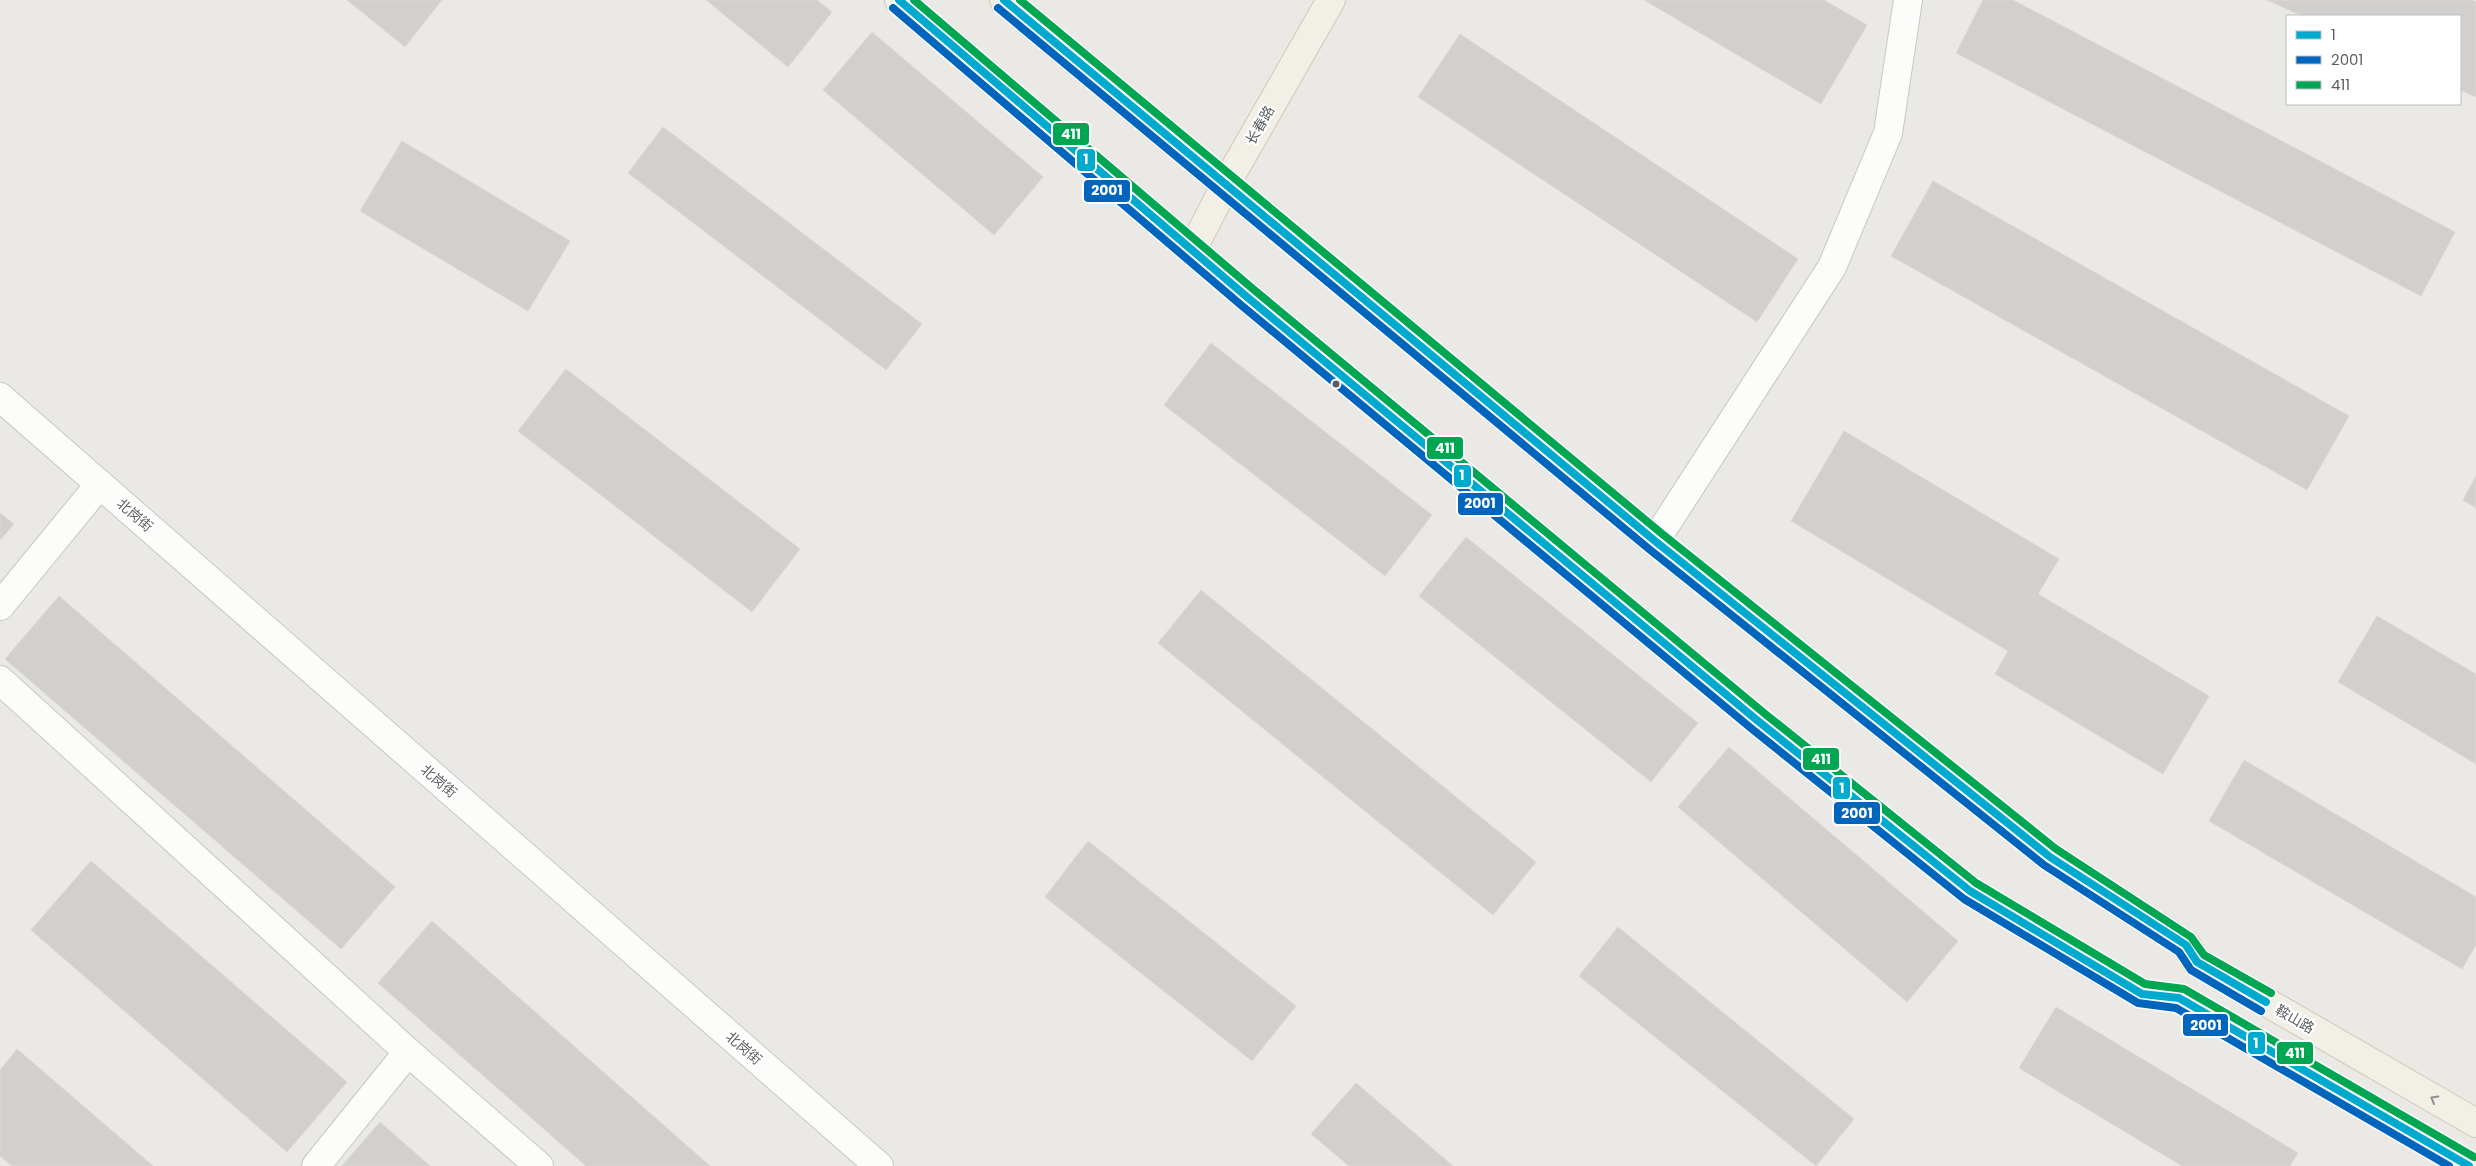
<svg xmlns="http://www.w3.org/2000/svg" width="2476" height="1166" font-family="Poppins,'Noto Sans SC',sans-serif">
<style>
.building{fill:#d1d0ce;stroke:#dad8d4}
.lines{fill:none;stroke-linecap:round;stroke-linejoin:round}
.minor-casing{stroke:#c7c7c7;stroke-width:30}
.primary-casing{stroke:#d1c8b4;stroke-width:30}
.minor{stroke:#fcfcfb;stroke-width:28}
.primary{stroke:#f2efe7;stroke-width:28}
.bus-1-casing{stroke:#fff;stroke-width:11}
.bus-2-casing{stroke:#fff;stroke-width:11}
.bus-3-casing{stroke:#fff;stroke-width:11}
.bus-1{stroke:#00a9ce;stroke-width:8}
.bus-2{stroke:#0065bd;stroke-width:8}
.bus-3{stroke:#00a651;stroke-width:8}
.oneway{stroke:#8f9191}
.bus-dot{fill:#5a5e62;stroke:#fff;stroke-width:2}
.labels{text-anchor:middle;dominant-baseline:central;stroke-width:4.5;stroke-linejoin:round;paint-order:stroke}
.street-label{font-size:14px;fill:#5a5e62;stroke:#fff}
.line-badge{stroke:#fff;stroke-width:2}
.badge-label{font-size:14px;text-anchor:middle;font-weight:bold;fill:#fff}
</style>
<rect width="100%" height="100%" fill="#eae9e5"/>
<!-- building -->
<g class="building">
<path d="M347,0H442L405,47Z"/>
<path d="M706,0H817L832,12L788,67Z"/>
<path d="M1644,0H1824L1867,25L1821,104Z"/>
<path d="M1983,0H2013L2455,232L2421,296L1956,53Z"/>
<path d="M2267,0H2472L2476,2V97L2460,90V16H2302Z"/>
<path d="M872,32L1043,177L994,235L823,90Z"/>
<path d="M1460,34L1798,259L1757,322L1418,97Z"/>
<path d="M663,127L922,324L886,370L628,173Z"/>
<path d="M402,141L570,241L528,311L360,211Z"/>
<path d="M1933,181L2349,416L2307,490L1891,256Z"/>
<path d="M1211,343L1432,515L1385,576L1164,405Z"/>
<path d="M566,369L800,549L752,612L518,431Z"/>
<path d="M1844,431L2059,559L2038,594L2209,696L2163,774L1995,674L2008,651L1791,521Z"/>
<path d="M2476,476V508L2463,500Z"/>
<path d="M0,513L14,524L0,540Z"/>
<path d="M1466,537L1698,723L1651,782L1419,596Z"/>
<path d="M1201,590L1536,862L1493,915L1158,643Z"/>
<path d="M59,596L395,887L341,949L5,659Z"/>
<path d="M2377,616L2476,674V764L2338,682Z"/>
<path d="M1729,747L1958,941L1907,1002L1678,807Z"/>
<path d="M2244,760L2476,897V945L2462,969L2209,821Z"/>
<path d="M1088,841L1296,1006L1252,1061L1045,897Z"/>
<path d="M91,861L347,1082L287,1152L31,930Z"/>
<path d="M432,921L710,1166H586L378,983Z"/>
<path d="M1618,927L1854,1119L1816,1166L1579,976Z"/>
<path d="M2056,1007L2298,1153L2290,1166H2182L2019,1068Z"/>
<path d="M17,1049L153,1166H12L0,1156V1070Z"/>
<path d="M1356,1083L1453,1166H1349L1311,1134Z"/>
<path d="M380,1122L430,1166H342Z"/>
</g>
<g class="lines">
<defs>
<g id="minor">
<path d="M0,397L879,1166"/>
<path d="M1655,541L1832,267L1888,133L1908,0"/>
<path d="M0,606L100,484"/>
<path d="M0,680L408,1052L539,1166"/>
<path d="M316,1166L408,1052"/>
</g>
<g id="primary">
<path d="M899,0L1247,297L1758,721L1970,891L2142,994L2179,998L2469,1166"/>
<path d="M1004,0L1655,541L2050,857L2186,945L2197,962L2476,1123"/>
<path d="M1192,250L1226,184L1331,0"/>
</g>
</defs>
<!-- minor casing -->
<use href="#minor" class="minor-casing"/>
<!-- primary casing -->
<use href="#primary" class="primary-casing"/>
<!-- minor -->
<use href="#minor" class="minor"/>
<!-- primary -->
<use href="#primary" class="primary"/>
<defs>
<g id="bus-1">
<path d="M899,0L1247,297L1758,721L1970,891L2142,994L2179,998L2469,1166"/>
<path d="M1004,0L1655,541L2050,857L2186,945L2197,962L2266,1002"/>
</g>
<g id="bus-2">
<path d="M893,8L1241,305L1752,729L1964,899L2138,1003L2176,1008L2449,1166"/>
<path d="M998,8L1649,549L2044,865L2179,952L2191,970L2261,1011"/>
</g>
<g id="bus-3">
<path d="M914,0L1253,289L1764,713L1976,883L2145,984L2184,989L2474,1157"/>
<path d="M1020,0L1661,533L2056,849L2191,937L2204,955L2271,993"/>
</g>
</defs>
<!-- bus-1 casing -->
<use href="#bus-1" class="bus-1-casing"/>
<!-- bus-2 casing -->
<use href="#bus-2" class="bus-2-casing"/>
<!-- bus-3 casing -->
<use href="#bus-3" class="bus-3-casing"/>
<!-- bus-1 -->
<use href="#bus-1" class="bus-1"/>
<!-- bus-2 -->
<use href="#bus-2" class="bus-2"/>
<!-- bus-3 -->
<use href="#bus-3" class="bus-3"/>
</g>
<!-- one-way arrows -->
<defs><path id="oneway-chevron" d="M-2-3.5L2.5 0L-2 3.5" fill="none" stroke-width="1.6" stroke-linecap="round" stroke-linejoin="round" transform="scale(1.25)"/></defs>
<use class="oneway" href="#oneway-chevron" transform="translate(2434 1099) rotate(-150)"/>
<!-- markers -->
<circle class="bus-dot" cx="1336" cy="384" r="4.5"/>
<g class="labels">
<!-- street labels -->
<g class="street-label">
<text transform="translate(1260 125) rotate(-60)">长春路</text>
<text transform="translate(135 515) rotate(41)">北岗街</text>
<text transform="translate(439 781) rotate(41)">北岗街</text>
<text transform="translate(2295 1019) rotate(30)">鞍山路</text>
<text transform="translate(744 1048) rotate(41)">北岗街</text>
</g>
</g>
<g class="line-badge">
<rect x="1052" y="122" width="38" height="24" rx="5" fill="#00a651"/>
<rect x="1076" y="148" width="20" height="24" rx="5" fill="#00a9ce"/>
<rect x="1083" y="179" width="48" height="24" rx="5" fill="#0065bd"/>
<rect x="1426" y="436" width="38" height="24" rx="5" fill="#00a651"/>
<rect x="1453" y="464" width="19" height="24" rx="5" fill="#00a9ce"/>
<rect x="1457" y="492" width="47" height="24" rx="5" fill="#0065bd"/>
<rect x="1802" y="747" width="38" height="24" rx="5" fill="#00a651"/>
<rect x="1832" y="776" width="19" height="24" rx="5" fill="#00a9ce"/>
<rect x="1833" y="801" width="48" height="24" rx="5" fill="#0065bd"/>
<rect x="2182" y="1013" width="47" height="24" rx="5" fill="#0065bd"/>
<rect x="2247" y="1031" width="19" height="24" rx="5" fill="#00a9ce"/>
<rect x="2276" y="1041" width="38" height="24" rx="5" fill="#00a651"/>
</g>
<g class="badge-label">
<text x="1071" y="139">411</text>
<text x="1086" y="164">1</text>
<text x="1107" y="195">2001</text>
<text x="1445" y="453">411</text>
<text x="1462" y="480">1</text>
<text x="1480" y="508">2001</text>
<text x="1821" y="764">411</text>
<text x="1842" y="793">1</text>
<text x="1857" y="818">2001</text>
<text x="2206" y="1030">2001</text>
<text x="2256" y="1048">1</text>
<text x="2295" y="1058">411</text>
</g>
<!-- legend -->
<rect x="2286" y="15" width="175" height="90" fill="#ffffff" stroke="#bdbfc0"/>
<rect x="2296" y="31" width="25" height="8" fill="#00a9ce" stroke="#bdbfc0"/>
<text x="2331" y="40" font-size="15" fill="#5a5e62">1</text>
<rect x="2296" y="56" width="25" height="8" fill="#0065bd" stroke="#bdbfc0"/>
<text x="2331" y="65" font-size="15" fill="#5a5e62">2001</text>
<rect x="2296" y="81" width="25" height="8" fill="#00a651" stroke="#bdbfc0"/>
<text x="2331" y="90" font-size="15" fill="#5a5e62">411</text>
</svg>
